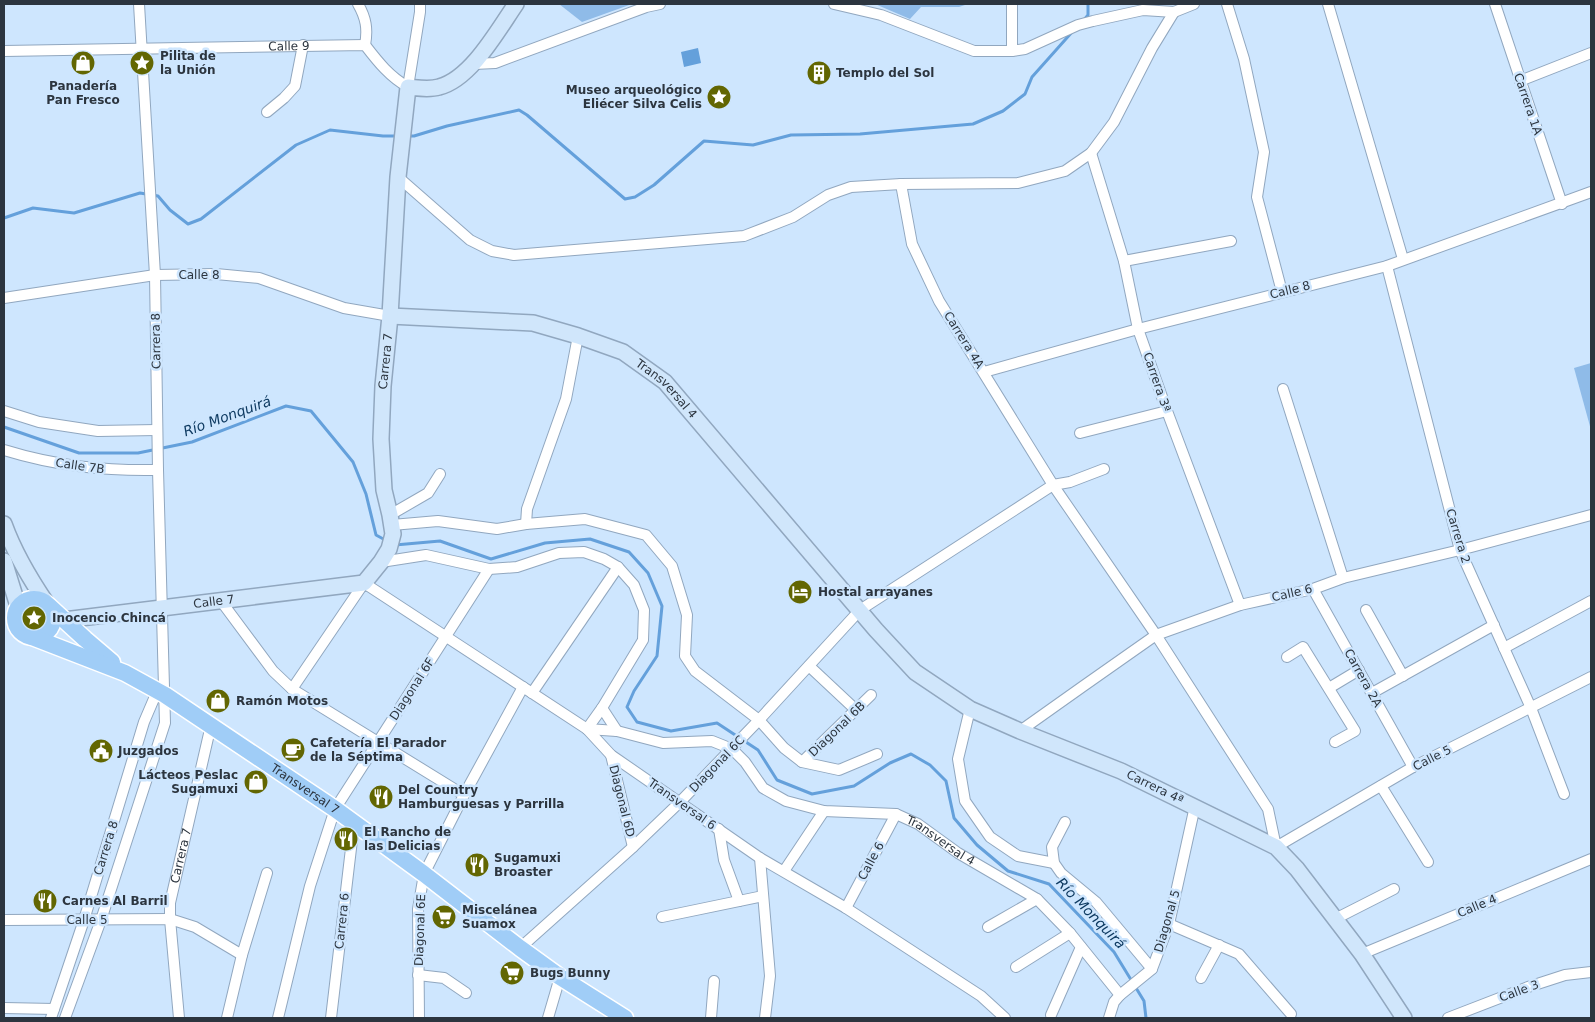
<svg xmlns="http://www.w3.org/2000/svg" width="1595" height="1022" font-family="'DejaVu Sans',sans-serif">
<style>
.green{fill:#8fbbe8}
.water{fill:#64a0db}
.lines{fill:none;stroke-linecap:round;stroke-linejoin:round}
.stream{stroke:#64a0db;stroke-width:3}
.street-casing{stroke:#91a7bf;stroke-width:12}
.secondary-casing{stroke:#91a7bf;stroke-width:18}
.primary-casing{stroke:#fff;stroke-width:19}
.street{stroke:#fff;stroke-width:10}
.secondary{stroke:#d0e6fb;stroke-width:15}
.primary{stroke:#a0cdf7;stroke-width:16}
.labels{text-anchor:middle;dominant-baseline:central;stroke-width:5;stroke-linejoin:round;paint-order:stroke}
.street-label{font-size:12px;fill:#2c353f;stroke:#cee6fe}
.poi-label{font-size:12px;font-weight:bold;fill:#2c353f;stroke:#cee6fe;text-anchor:start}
.water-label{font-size:14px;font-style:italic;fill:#0f3b62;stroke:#cee6fe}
</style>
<rect width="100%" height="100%" fill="#cee6fe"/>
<!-- green -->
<g class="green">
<path d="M559,4H632L582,22Z"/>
<path d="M875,4H968L959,7H921L910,19Z"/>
<path d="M1591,363V430L1574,368Z"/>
</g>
<!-- water -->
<path class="water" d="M698,48L701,63L684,67L681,52Z"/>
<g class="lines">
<!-- stream -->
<g class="stream">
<path d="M1083,21L1088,15V4"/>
<path d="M408,136H414L447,126L519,110L527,115L625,199L635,197L654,185L704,141L753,145L791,135L860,134L973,124L1003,111L1025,94L1032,77L1073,31"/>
<path d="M4,218L33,208L74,213L140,193L158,196L170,210L188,224L201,219L296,145L330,130L383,136H399"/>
<path d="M4,427L79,453H138L192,442L286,406L311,411L353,462L366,494L376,535L387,541"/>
<path d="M395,545L440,541L491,559L545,543L590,539L629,552L648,573L662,606L657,656L634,691L627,707L637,722L671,731L717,723L758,750L777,780L812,794L854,786L890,763L911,754L930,765L946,781L954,818L977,845L1008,871L1049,884L1114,952L1144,1001L1146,1018"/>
</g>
<defs>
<g id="street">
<path d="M358,4C366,18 368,29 365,45"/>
<path d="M834,4L881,15L974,51H1012L1025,49L1078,25L1093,21L1143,10L1174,12L1194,4"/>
<path d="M1012,4V51"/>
<path d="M1227,4L1244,59L1264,152L1257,197L1282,292"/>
<path d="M1328,4L1403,259"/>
<path d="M1495,4L1562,204"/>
<path id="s1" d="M4,51L365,45C378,62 390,77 408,87L420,12V4"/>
<path d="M474,64L495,63L646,7L660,4"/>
<path d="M1520,81L1591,53"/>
<path d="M267,112L284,98L295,86L303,45"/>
<path d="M1091,153L1124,261L1138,329L1167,411L1240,605"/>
<path d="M398,177L470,240L492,251L514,255L744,236L793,217L828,195L851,187L901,184L1018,183L1065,171L1091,153L1114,122L1152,48L1174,12"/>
<path d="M901,184L912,244L939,301L1053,485L1156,635L1268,809L1276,847L1413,767L1591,677"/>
<path d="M1124,261L1231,241"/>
<path d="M1387,266L1460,550L1531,708L1564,794"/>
<path d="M4,298L155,275L216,274L259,278L344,308L390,316"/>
<path d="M984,372L1138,329L1387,266L1591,192"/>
<path d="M1283,389L1343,578"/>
<path d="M4,411L39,422L98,431L157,430"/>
<path d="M1080,433L1167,411"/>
<path d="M4,450C56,466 104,471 158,470"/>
<path d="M390,515L428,493L440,474"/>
<path d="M526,524L527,509L566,399L578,336"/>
<path d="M392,525L438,521L497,529L526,524L585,519L646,535L672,566L687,615L685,656L695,671L759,720L784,748L802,762L839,770L877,754"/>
<path d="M381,562L426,555L489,569L517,567L559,553L584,552L604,559L618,567L634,585L644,610L643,640L602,708L587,729"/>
<path d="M1313,589L1413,767"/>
<path d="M221,601L273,671L292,689L464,795"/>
<path d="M1366,610L1403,676"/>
<path d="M1504,648L1591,601"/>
<path d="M1287,657L1303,647L1355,731L1335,742"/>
<path d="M809,666L856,710"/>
<path d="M1329,688L1359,670"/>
<path d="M292,689L364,583L587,729L611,755L760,858L846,908L981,996L1005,1018"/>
<path d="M532,693L618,567"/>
<path d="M1372,693L1494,625"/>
<path d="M602,708L617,731"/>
<path d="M970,709L958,759L965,801L990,837L1018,856L1054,863"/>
<path id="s2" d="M587,729L617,731L663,743L712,741L732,749L745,762L763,788L786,801L824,811L896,814L918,824L958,853L1037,899L1070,933L1120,995"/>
<path d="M1020,731L1082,687L1156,635L1240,605L1313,589L1343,578L1460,550L1591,515"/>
<path d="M611,755L633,847"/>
<path d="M802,762L871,695"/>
<path d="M1381,786L1428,862"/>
<path d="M1065,822L1052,847L1054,863L1061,873L1096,902L1152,969"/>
<path d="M719,829L724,860L739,901"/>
<path d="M760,858L770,976L765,1018"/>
<path d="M784,871L824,811"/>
<path d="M846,908L896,814"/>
<path d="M662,917L763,896"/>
<path d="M1335,919L1394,889"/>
<path d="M4,920L170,919L195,927L242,955"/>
<path d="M1169,924L1239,954L1291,1014"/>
<path d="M988,927L1037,899"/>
<path d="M520,948L633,847L680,802L759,720L860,610L1053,485L1070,482L1104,469"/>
<path d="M1362,954L1591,859"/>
<path d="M1016,967L1070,933"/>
<path d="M418,975L444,978L466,993"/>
<path d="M1201,978L1219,945"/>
<path d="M4,1008L54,1009"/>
<path d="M1051,1015L1081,947"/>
<path d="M51,1018L84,920L144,722L159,687"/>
<path d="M65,1018L101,920L165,723L158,470L155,275L139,4"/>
<path id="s3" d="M179,1018L170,919V903L211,725"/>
<path d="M227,1018L242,955L267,873"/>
<path d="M278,1018L310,886L335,809L489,569"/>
<path d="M331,1018L354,823"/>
<path d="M419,1018L418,909L424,874L464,795L523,687"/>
<path d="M548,1018L560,977"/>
<path d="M711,1018L714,981"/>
<path d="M1109,1018L1114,1002L1120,995L1152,969L1169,924L1195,806"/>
<path d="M1448,1018L1528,987L1565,975L1591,972"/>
</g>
<g id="secondary">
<path id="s4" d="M390,316L533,323L578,336L623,352L665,382L876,630L915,672L970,709L1020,731L1121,771L1276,847L1297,869L1362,954L1404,1018"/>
<path d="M4,524C14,552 30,579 47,604"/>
<path d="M4,561L18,606"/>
<path id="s5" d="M64,620L364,583L381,562L389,549L393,534L390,515L384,490L381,439L383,386L390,316L398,177L408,87C419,88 429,90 439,87C471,79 498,30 516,4"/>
</g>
<g id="primary">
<circle cx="34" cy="618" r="19"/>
<path d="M49,606L85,639L112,662"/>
<path id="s6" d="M32,637L125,673L165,695L335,809L424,874L520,948L560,977L625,1018"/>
</g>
</defs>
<!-- street casing -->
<use href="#street" class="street-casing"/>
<!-- secondary casing -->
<use href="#secondary" class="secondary-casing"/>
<!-- primary casing -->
<use href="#primary" class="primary-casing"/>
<!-- street -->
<use href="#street" class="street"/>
<!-- secondary -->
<use href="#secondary" class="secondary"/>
<!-- primary -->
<use href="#primary" class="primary"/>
</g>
<!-- icons -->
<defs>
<symbol id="shop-disc" viewBox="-11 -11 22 22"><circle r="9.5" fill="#626602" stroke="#cee6fe"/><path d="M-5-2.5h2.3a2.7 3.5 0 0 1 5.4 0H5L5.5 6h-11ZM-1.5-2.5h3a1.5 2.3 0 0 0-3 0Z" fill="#fff"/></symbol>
<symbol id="sight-disc" viewBox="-11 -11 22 22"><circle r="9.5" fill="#626602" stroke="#cee6fe"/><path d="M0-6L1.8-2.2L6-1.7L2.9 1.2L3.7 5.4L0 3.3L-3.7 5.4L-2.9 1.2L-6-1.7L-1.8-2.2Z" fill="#fff"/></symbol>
<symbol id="building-disc" viewBox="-11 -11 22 22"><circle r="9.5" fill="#626602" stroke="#cee6fe"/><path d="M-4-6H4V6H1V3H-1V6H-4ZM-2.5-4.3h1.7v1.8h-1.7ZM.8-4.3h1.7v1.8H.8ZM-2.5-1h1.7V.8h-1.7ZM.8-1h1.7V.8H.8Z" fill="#fff"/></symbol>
<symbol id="hotel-disc" viewBox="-11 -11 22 22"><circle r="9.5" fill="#626602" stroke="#cee6fe"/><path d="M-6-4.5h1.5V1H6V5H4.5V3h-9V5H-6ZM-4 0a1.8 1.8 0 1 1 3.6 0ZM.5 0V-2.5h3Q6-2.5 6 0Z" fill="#fff"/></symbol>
<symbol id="cafe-disc" viewBox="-11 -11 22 22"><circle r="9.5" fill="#626602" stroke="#cee6fe"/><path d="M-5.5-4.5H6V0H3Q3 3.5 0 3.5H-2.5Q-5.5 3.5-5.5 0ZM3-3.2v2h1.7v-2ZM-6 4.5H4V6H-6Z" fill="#fff"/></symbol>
<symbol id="civic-disc" viewBox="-11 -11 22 22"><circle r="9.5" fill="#626602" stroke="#cee6fe"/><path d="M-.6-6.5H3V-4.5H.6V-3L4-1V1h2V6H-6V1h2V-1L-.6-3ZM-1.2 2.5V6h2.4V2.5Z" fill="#fff"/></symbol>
<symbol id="restaurant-disc" viewBox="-11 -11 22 22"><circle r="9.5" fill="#626602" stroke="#cee6fe"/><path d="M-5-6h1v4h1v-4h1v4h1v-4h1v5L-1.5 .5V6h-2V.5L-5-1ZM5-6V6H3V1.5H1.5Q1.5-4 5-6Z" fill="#fff"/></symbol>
<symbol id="supermarket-disc" viewBox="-11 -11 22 22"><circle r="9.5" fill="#626602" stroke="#cee6fe"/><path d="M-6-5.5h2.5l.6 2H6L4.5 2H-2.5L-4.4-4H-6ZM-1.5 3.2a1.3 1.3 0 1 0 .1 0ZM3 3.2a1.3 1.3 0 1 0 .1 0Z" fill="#fff"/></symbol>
</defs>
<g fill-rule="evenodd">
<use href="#shop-disc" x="69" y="49" width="28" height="28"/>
<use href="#sight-disc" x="128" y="49" width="28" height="28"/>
<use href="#building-disc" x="805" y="59" width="28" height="28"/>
<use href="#sight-disc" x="705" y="83" width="28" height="28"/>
<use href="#hotel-disc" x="786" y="578" width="28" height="28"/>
<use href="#sight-disc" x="20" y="604" width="28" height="28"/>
<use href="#shop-disc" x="204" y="687" width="28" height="28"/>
<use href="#cafe-disc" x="279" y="736" width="28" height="28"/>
<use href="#civic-disc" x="87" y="737" width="28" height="28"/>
<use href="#shop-disc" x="242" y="768" width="28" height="28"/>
<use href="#restaurant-disc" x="367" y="783" width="28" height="28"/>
<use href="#restaurant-disc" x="332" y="825" width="28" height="28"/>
<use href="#restaurant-disc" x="463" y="851" width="28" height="28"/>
<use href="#restaurant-disc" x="31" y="887" width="28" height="28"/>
<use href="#supermarket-disc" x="430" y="903" width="28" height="28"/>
<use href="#supermarket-disc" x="498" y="959" width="28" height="28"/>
</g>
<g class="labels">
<!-- street labels -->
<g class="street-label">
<text stroke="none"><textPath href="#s1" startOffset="285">Calle 9</textPath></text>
<text transform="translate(1528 104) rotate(71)">Carrera 1A</text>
<text x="199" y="275">Calle 8</text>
<text transform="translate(1290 290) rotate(-14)">Calle 8</text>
<text transform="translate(964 340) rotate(58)">Carrera 4A</text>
<text transform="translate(156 341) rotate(-91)">Carrera 8</text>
<text stroke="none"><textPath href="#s5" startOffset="534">Carrera 7</textPath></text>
<text transform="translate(1157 382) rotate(71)">Carrera 3ª</text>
<text stroke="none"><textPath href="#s4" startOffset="295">Transversal 4</textPath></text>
<text transform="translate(80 466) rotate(8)">Calle 7B</text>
<text transform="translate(1458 536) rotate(73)">Carrera 2</text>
<text transform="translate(1292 593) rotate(-13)">Calle 6</text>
<text stroke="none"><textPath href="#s5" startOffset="151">Calle 7</textPath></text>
<text transform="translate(1363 678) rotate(61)">Carrera 2A</text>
<text transform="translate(412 689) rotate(-57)">Diagonal 6F</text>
<text transform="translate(837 729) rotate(-44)">Diagonal 6B</text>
<text transform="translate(1432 758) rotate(-27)">Calle 5</text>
<text transform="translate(717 764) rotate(-46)">Diagonal 6C</text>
<text transform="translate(1155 787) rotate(26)">Carrera 4ª</text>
<text stroke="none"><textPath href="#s6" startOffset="314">Transversal 7</textPath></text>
<text transform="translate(622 801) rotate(76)">Diagonal 6D</text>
<text transform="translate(682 804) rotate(35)">Transversal 6</text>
<text stroke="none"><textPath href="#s2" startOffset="388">Transversal 4</textPath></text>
<text transform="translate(106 848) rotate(-73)">Carrera 8</text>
<text stroke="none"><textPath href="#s3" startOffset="164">Carrera 7</textPath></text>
<text transform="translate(871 861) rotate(-62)">Calle 6</text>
<text transform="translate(1477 906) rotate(-22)">Calle 4</text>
<text x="87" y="920">Calle 5</text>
<text transform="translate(342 921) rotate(-84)">Carrera 6</text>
<text transform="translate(1167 921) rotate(-74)">Diagonal 5</text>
<text transform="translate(420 930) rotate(-88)">Diagonal 6E</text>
<text transform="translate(1519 991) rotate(-20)">Calle 3</text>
</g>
<!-- poi labels -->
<g class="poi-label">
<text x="160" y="56">Pilita de<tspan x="160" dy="14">la Unión</tspan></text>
<text x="836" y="73">Templo del Sol</text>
<text x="83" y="86" text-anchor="middle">Panadería<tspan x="83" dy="14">Pan Fresco</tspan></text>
<text x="702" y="90" text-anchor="end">Museo arqueológico<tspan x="702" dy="14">Eliécer Silva Celis</tspan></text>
<text x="818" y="592">Hostal arrayanes</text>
<text x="52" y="618">Inocencio Chincá</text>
<text x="236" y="701">Ramón Motos</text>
<text x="310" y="743">Cafetería El Parador<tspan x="310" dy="14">de la Séptima</tspan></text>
<text x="118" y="751">Juzgados</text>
<text x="238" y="775" text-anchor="end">Lácteos Peslac<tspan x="238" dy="14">Sugamuxi</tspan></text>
<text x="398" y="790">Del Country<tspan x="398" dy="14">Hamburguesas y Parrilla</tspan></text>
<text x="364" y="832">El Rancho de<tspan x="364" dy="14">las Delicias</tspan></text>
<text x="494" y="858">Sugamuxi<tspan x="494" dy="14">Broaster</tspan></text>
<text x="62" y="901">Carnes Al Barril</text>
<text x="462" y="910">Miscelánea<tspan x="462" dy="14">Suamox</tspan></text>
<text x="530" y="973">Bugs Bunny</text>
</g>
<!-- water labels -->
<g class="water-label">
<text transform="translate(227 416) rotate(-20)">Río Monquirá</text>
<text transform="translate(1091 913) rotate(46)">Río Monquirá</text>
</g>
</g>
<!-- border -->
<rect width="1595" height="1022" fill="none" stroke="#2c353f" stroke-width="10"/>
</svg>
